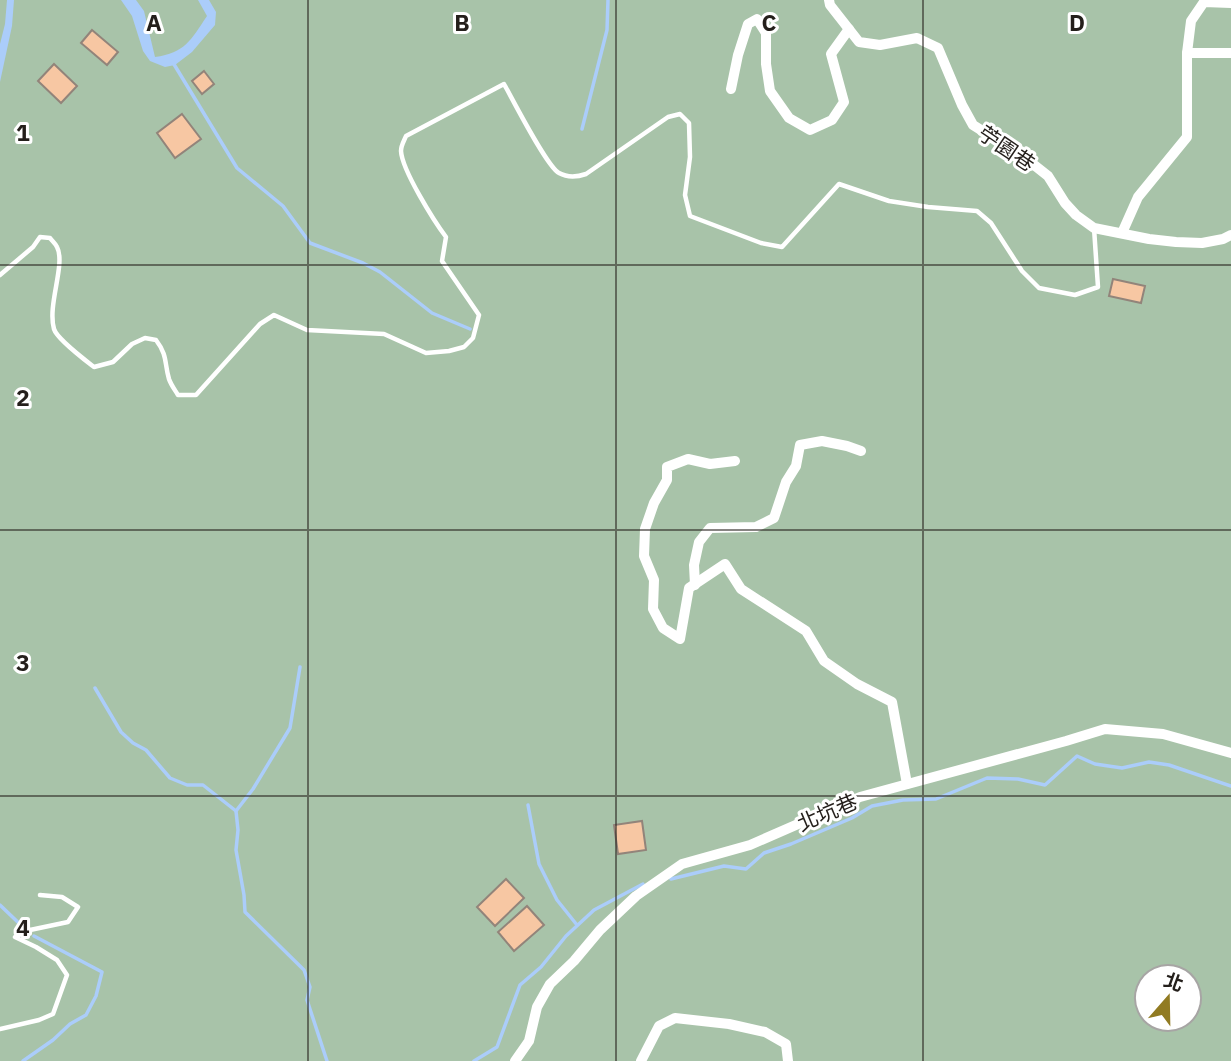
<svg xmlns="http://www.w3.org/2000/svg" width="1231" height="1061" font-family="'IBM Plex Sans','Noto Sans TC',sans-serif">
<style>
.green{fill:#a8c3a9;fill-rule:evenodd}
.water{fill:#abcdfa}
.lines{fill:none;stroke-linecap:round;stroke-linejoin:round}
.stream{stroke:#abcdfa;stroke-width:3.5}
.building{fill:#f7c7a3;stroke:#92847a;stroke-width:2}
.service{stroke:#fff;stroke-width:4.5}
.minor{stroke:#fff;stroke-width:10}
.grid{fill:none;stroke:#241f1b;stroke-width:2;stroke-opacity:0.55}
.labels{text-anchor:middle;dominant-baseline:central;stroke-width:6;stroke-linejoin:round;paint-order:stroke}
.street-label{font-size:21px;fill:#241f1b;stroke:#fff}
.grid-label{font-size:23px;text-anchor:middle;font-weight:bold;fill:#241f1b;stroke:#fff;stroke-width:6;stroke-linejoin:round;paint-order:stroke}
</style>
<rect width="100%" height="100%" fill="#f6e7dc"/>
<!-- green -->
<path class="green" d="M0,0H1231V1061H0ZM1147,977H1189V1019H1147Z"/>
<!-- water -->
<g class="water">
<path d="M7,0H14L12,26L0,82V44L5,24Z"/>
<path d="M121,0H136L144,11L155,57C185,53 191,40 207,16L198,0H209L216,12L215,25L192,52L175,65L165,67L150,61L143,51L132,16Z"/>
</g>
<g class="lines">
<!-- stream -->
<g class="stream">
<path d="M172,61L237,168L283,206L310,243L363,263L380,272L432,313L470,329"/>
<path d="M582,129L607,30L608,0"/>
<path d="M95,688L121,732L133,743L146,750L170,778L187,785H203L236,811L238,830L236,850L244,895L245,912L304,970L310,987L307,1000L327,1061"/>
<path d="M528,805L539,864L557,900L577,925"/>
<path d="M236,811L253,789L290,728L300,667"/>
<path d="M671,879L724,866L746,869L764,853L791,844L852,818L872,806L903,800L936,799L987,778L1018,779L1045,785L1077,756L1095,764L1122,768L1149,762L1169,765L1231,786"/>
<path d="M0,905L24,928"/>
<path d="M23,1061L53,1040L70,1024L86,1015L96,996L102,972L34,936"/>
<path d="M474,1061L497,1047L520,985L541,967L566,936L594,910L643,884"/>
</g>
</g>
<!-- building -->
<g class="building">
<path d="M92,30L118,52L107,65L81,43Z"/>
<path d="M54,64L77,86L61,103L38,81Z"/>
<path d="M204,71L214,84L202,94L192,81Z"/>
<path d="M182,114L201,139L175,158L157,133Z"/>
<path d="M1113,279L1145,286L1141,303L1109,296Z"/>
<path d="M642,821L646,850L618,854L614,825Z"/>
<path d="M506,879L524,898L495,926L477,907Z"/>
<path d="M527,906L544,925L514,951L498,932Z"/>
</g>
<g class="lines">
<!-- service -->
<g class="service">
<path d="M0,275L33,247L40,237L50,238C52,241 55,243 57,247C66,264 47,305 54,329C57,339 85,360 94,367L113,362L132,344L145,338L156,340C168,356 164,362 169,379C171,385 175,390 178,395H196L260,324L274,315L307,330L384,334L426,353L449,351L464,347L473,338L479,315L442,261L446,237C434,221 402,170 401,151C401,145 404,141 406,136L504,84C513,100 547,167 559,173C568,178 577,177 586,174L668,117L680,114L689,123L690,157L685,195L690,216L761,243L782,247L839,184L889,201L928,207L977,211L991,223L1022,271L1039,288L1075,295L1098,287L1094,228"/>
<path d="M0,1029L39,1020L53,1014L67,975L57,960L36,947L15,937L30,930L68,922L78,907L62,897L40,895"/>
</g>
<!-- minor -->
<g class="minor">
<path d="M829,0L830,5L859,42L880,45L917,38L938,48L962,105L973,125L1024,157L1048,176L1065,203L1076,215L1094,228L1149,239L1176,242L1202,243L1223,239L1231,235"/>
<path d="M1187,53H1231"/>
<path d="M731,89L738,55L748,24L757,19L766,33V64L770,91L789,118L810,130L832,120L844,102L831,54L849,29"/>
<path d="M1122,233L1138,197L1187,137V53L1191,21L1204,2L1231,3"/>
<path d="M735,461L710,464L688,459L667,467V480L654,503L645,529L644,556L654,580L653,609L663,628L680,639L689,588L725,564L741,589L806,631L824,661L857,684L892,702L907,784"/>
<path d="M695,585L694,565L699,542L710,528L756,527L774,518L786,482L796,466L800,445L822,441L847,446L861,451"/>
<path d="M515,1061L529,1041L537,1007L550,984L574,961L600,930L636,896L682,864L750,845L860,797L1066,741L1105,729L1163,734L1231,753"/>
<path d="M641,1061L659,1026L675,1018L729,1024L765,1032L786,1044L788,1061"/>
</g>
</g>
<!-- grid -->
<path class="grid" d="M308,0V1061M616,0V1061M923,0V1061M0,265H1231M0,530H1231M0,796H1231"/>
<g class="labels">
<!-- street labels -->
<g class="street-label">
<text transform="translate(1007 148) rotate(34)">苧園巷</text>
<text transform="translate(827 812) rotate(-23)">北坑巷</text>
</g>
</g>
<g class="grid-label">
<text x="154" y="31">A</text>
<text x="462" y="31">B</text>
<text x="769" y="31">C</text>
<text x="1077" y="31">D</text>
<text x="23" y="141">1</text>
<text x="23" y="406">2</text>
<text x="23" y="671">3</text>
<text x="23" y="936">4</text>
</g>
<!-- north arrow -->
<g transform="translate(1168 998) rotate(20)"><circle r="33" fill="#ffffff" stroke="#a7a5a4" stroke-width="2"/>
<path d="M0-5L12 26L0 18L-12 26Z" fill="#917b22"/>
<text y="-10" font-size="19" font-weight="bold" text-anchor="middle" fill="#241f1b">北</text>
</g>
</svg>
